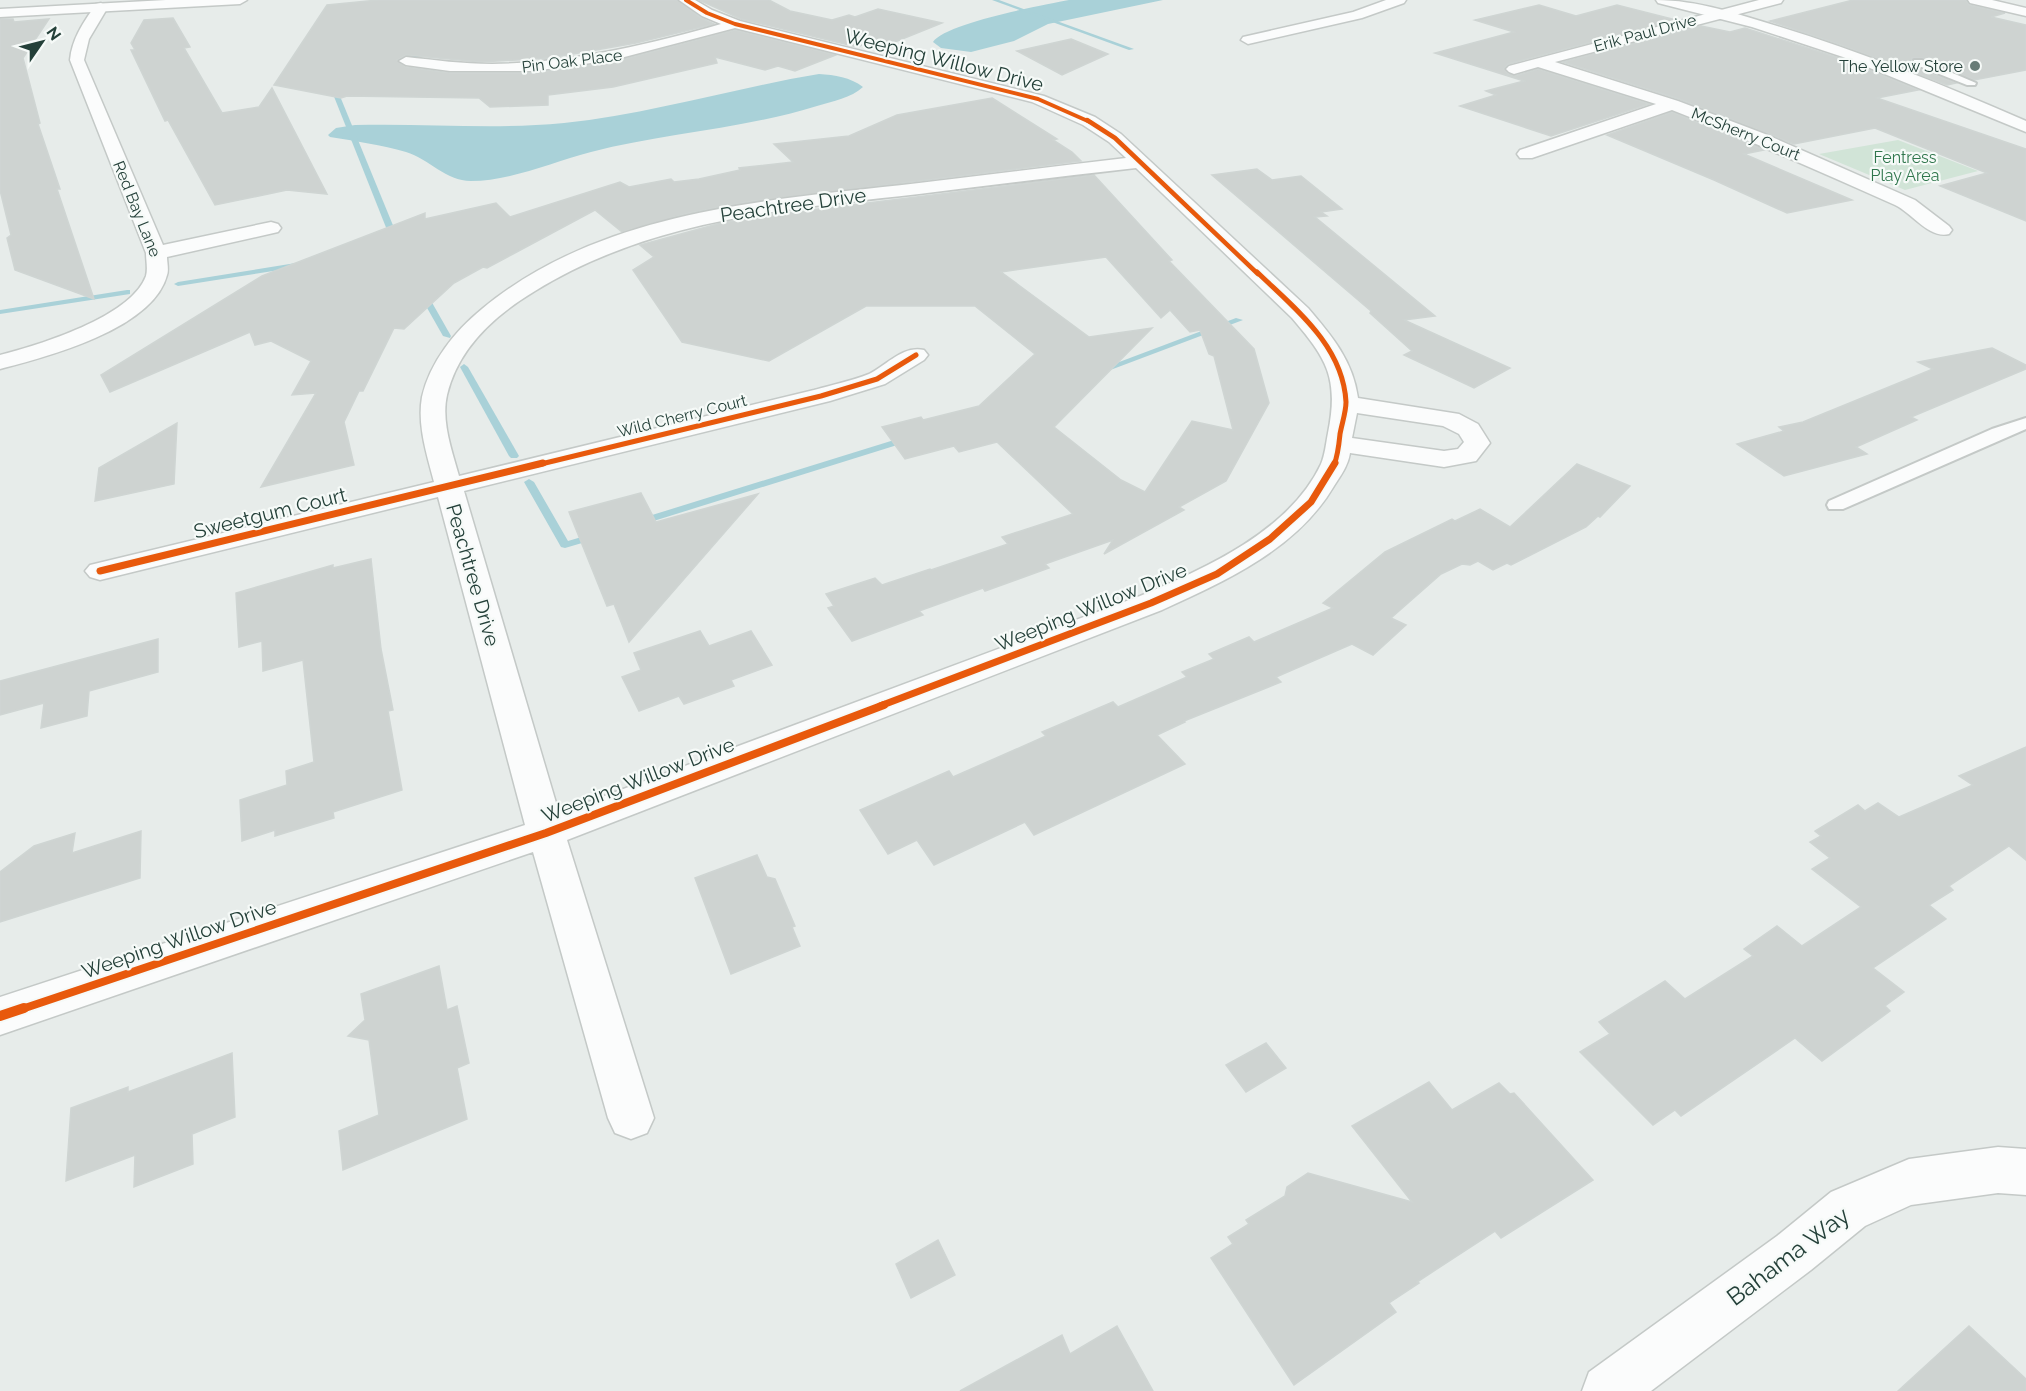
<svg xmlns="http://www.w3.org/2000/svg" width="2026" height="1391" font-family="Raleway,sans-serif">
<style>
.green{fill:#d1e4d7}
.water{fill:#a9d1d8}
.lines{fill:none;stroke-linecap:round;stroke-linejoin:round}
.stream{fill:#a9d1d8;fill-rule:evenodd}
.building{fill:#ced3d1;stroke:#cfd5d3;stroke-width:1.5;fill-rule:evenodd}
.service-casing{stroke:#c4c9c7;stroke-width:4}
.minor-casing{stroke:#c4c9c7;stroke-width:3}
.tertiary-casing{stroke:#c4c9c7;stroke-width:3}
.service{fill:#fbfcfc;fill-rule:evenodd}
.minor{fill:#fbfcfc;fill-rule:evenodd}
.tertiary{fill:#fbfcfc;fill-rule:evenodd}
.cycleway-far5-casing{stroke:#f6faf8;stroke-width:5}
.cycleway-far4-casing{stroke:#f6faf8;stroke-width:7}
.cycleway-far3-casing{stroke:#f6faf8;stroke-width:8}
.cycleway-far2-casing{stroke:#f6faf8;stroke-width:10}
.cycleway-far1-casing{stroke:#f6faf8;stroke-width:12}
.cycleway-casing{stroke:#f6faf8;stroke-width:14}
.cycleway-far5{stroke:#e8590c;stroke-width:4}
.cycleway-far4{stroke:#e8590c;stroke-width:4.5}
.cycleway-far3{stroke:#e8590c;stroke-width:5}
.cycleway-far2{stroke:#e8590c;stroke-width:7}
.cycleway-far1{stroke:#e8590c;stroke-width:8}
.cycleway{stroke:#e8590c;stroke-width:10}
.poi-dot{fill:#687c77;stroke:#f6faf8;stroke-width:2}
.labels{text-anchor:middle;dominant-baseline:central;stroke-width:4.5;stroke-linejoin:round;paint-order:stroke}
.far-street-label{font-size:16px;fill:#244039;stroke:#f6faf8}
.far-poi-label{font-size:16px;fill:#244039;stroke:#f6faf8;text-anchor:end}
.far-park-label{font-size:16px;fill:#2f764c;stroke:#f6faf8}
.street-label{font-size:20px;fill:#244039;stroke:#f6faf8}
.near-street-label{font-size:24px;fill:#244039;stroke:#f6faf8}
</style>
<rect width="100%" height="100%" fill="#e7ecea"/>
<!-- green -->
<path class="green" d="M1898,140L1978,171L1905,190L1819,154Z"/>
<!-- water -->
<g class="water">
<path d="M1069,0H1163L1048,24L1014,41L971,52L941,48L933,42C945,23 1043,5 1069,0Z"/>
<path d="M819,74C835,75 850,77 863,87C851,98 833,101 817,106C743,129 665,133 591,152C553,162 510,181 471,181C446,181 429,159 406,152C382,145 355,141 330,137L328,135L336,128L355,125C425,123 494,130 564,123C650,114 734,88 819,74Z"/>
</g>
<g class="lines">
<!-- stream -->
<g class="stream">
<path d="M992,0H999L1134,49L1129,50Z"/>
<path d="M433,52L435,55L382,64L379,62Z"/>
<path d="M332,82L335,84L399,240L398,242L391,240L329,84Z"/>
<path d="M302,262H305V266L178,286L174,284L178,282Z"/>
<path d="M127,290H130V294L0,314V310Z"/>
<path d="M419,290L426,292L451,336L450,338L443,336L418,292Z"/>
<path d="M1236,318L1243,320L1105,372L1098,370Z"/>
<path d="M464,364L468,367L519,456L517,458H511L509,456L460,367Z"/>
<path d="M907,436L912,439L910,441L644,524L640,525L635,522L636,520Z"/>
<path d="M529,479L534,482L568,541L595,533L599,534L600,536L599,538L565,548L561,547L524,482Z"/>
</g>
</g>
<!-- building -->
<g class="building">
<path d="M378,0H677L701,18L714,24L636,43L550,58L481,62L406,55L397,60L406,67L450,73H533L613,62L735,30L836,55L795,71L778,66L765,70L715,57L717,63L613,87L548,95V105L490,107L479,98L347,96L341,98L274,85L327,5Z"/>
<path d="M699,0H769L790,11L832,20L849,15L855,17L878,9L942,23L890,44L876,40L857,47L741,19Z"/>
<path d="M1853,0H1966L1969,5L2005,13L1991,17L2026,25V70L1974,80L1923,58H1912L1913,66L1956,83L1947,85L1841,45L1770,21Z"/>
<path d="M1539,5L1576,16L1617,5L1676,20L1508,64L1504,69L1508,74L1515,76L1538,69L1649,104L1551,136L1460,106L1496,95L1486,91L1524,81L1435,53L1514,32L1475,20Z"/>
<path d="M173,18L190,47L184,48L222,113L259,107L272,88L327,194L287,190L215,205L168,120L165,121L131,50H135L131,43L144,20Z"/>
<path d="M0,19H13L14,22L49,19L23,58L40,123L38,124L60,189H57L94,299L15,270L7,238L11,235L0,190Z"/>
<path d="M1701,26L1730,32L1745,28L1842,59L1918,90L1877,98L2026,149V221L1940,186L1987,173L1875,128L1794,144L1679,99L1563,62Z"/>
<path d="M1071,39L1108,54L1062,75L1017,51Z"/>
<path d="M992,98L1057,139L1053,140L1072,152L1081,161L747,202L689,213L622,232L595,210L487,268L483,267L454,283L404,329L394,328L363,391H359L344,422L354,465L261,487L316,393L292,395L311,361L271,341L255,345L250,332L110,392L101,375L262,276L425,213V219L496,203L510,217L620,182L629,187L671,179L674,182L699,179L740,170L739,168L793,162L774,144L849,136L897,115Z"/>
<path d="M1672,112L1764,150L1744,154L1852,200L1787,213L1714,180L1607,135Z"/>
<path d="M1257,169L1272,180L1301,176L1342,209L1321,212L1327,216L1315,217L1435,316L1404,320L1510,368L1474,388L1404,355L1412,351L1370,313L1371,311L1212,175Z"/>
<path d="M1094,175L1172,260L1169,261L1254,349L1269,403L1226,481L1179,507L1184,510L1104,554L1113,540L1045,564L1049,568L985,591L983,588L919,611L923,615L852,641L828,608L834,606L826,594L875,578L882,585L930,569L931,570L1008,544L1002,537L1073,514L997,442L959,452L954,446L905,459L882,427L921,417L923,420L979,406L1035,354L975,306H866L769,361L682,342L633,270L654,257L640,245L721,223L770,215ZM1106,257L1161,318L1170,310L1190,332L1200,330L1209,354L1214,356L1233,430L1192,421L1145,492L1121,480L1054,427L1152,328L1089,337L1001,272Z"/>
<path d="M1992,348L2026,365V369L1911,417L1917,420L1856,447L1867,454L1784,476L1737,444L1784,431L1779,427L1803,422L1933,369L1918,362Z"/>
<path d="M177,423L174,484L95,501L99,468Z"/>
<path d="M1577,464L1630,486L1600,517L1598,516L1586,527L1511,565L1507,563L1493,570L1478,561L1470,565L1462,564L1441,574L1391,618L1406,625L1373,655L1352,644L1276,677L1281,682L1184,721L1185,722L1157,735L1185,764L1034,835L1025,822L934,865L917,840L888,854L860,810L949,771L953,777L1046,736L1042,732L1113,702L1118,707L1187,677L1182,672L1214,659L1209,654L1249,637L1254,642L1333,608L1323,603L1385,552L1452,519L1455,521L1480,509L1510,527Z"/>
<path d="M641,493L656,522L758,494L629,642L614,604L607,606L569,512Z"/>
<path d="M371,559L381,649L393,710L388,711L402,790L333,812L334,818L275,836V830L242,841L240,800L287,785L286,771L314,762L303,660L263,671L262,641L239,647L236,593L333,565V568Z"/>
<path d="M700,631L709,646L751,631L772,665L731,680L734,686L684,704L679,696L639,711L622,677L641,670L634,653Z"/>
<path d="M158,639V672L89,691L87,716L41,728L44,703L0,715V681Z"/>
<path d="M2026,747V860L2009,846L1949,886L1953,890L1929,905L1946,919L1873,968L1904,992L1885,1006L1890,1011L1822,1061L1795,1038L1681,1116L1675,1110L1653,1125L1580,1052L1610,1034L1599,1022L1665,981L1685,999L1753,956L1744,949L1777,926L1802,946L1861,907L1812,869L1830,858L1810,842L1821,836L1815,831L1858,805L1865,811L1878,803L1899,817L1973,785L1959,776Z"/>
<path d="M141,831L140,878L0,922V872L34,846L75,833L72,853Z"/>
<path d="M757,855L767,877L775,879L795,926L792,927L800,946L731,974L695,878Z"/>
<path d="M439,966L447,1010L457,1006L469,1063L457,1068L467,1119L343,1170L339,1131L379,1115L369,1040L348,1036L365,1020L361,994Z"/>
<path d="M1266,1043L1286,1068L1246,1092L1226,1065Z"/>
<path d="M232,1053L235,1117L192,1134L193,1164L134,1187L135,1155L66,1181L71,1108L128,1087V1092Z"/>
<path d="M1429,1082L1452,1110L1499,1083L1510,1094L1514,1093L1593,1180L1501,1238L1495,1231L1417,1282L1419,1283L1389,1303L1396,1312L1294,1385L1211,1258L1233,1244L1228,1237L1249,1224L1246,1220L1285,1196L1287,1187L1308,1173L1412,1202L1352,1126Z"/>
<path d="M938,1240L955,1275L911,1298L896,1264Z"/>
<path d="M1117,1326L1153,1391H960L1062,1335L1070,1354Z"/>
<path d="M1969,1326L2026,1379V1391H1898Z"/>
</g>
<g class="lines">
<defs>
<g id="service">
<path d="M1914,60H1922L1976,83L1975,85H1967L1914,64Z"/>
<path d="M2026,418V429L1843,509H1829L1827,505L1829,501L1992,429Z"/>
</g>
<g id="minor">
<path d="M679,0H695L712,10L740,21L1044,96L1095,117L1121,134L1308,308C1332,336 1353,361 1358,398L1459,414L1478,424L1490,443L1476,461L1444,467L1350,453C1348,466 1341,475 1334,486C1297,549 1226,581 1162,610L567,840L654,1118L647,1133L631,1139L615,1133L608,1118L533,852L0,1035V997L525,825L438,497L100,580L90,577L85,571L90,565L434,482C427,455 417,425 422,397C430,362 455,331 482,309C602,209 771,200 919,183C988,175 1057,166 1126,158L1109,142L1083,125L1032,102L735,28L613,60L533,71H450L406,65L399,61L406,57C435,60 463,64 492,64C571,63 647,45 721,24L702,16ZM1136,168L1292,318C1327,359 1339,378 1328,433C1326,443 1325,455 1321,464C1289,532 1205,568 1140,596L559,813L464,491L830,401L885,384L924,360L928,355L924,350C903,345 887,365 869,374C852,381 831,385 814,390L459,476C452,451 441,421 447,395C458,348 495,315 535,291C651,219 787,209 919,194C992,185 1064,176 1136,168ZM1357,413L1443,426L1459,434L1464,442L1458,449L1444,451L1352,438Z"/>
<path d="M1386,0H1406L1404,3L1362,18L1248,44L1241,40L1243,37L1353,12Z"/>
<path d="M1759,0H1783L1781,3L1555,62L1678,101L1765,134L1915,200L1949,226L1952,230L1949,234C1929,239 1912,213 1895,205C1821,172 1747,139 1672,110L1532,158H1520L1517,154L1520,150L1656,104L1538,67L1514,74L1509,72L1506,69L1509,66Z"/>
<path d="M1968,0H1992L2026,8V16L1970,3Z"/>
<path d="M101,3L108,7L89,39L84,60L163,245L271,222L278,224L281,228L278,232L167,257C167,262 169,270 167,275C153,329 47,357 0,369V355C39,345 131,317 146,276C148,269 146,260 146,253L70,60C72,38 84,22 96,4Z"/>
<path d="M1998,1147L2026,1149V1195L1998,1193L1911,1205L1865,1226L1811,1270L1651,1391H1582L1589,1372L1777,1236L1831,1192L1909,1159Z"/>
</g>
<g id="tertiary">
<path d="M166,0H247L240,4L0,17V9Z"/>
<path d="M1656,0C1697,0 1738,14 1777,26C1862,52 1944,85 2026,121V132L1843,57L1752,27L1658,3Z"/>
</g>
</defs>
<!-- service casing -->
<use href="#service" class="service-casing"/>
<!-- minor casing -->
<use href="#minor" class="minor-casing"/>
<!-- tertiary casing -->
<use href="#tertiary" class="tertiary-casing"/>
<!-- service -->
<use href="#service" class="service"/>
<!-- minor -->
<use href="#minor" class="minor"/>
<!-- tertiary -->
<use href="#tertiary" class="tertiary"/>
<defs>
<path id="cycleway-far5" d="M686,0L707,13L735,24L1038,99L1090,122"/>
<path id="cycleway-far4" d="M1087,120L1115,138L1258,274"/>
<g id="cycleway-far3">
<path d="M1257,272C1294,308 1343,345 1346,402C1346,412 1342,423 1340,434C1339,444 1338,455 1334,465"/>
<path d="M537,465L821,396L877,379L916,355"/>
</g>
<g id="cycleway-far2">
<path d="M100,571L543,463"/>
<path d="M880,706L1151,603L1217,574L1270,539L1311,502L1335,463"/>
</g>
<path id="cycleway-far1" d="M19,1010L546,833L884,705"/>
<path id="cycleway" d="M0,1016L24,1008"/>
</defs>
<!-- cycleway-far5 casing -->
<use href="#cycleway-far5" class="cycleway-far5-casing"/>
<!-- cycleway-far4 casing -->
<use href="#cycleway-far4" class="cycleway-far4-casing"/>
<!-- cycleway-far3 casing -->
<use href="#cycleway-far3" class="cycleway-far3-casing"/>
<!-- cycleway-far2 casing -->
<use href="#cycleway-far2" class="cycleway-far2-casing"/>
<!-- cycleway-far1 casing -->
<use href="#cycleway-far1" class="cycleway-far1-casing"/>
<!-- cycleway casing -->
<use href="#cycleway" class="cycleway-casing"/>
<!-- cycleway-far5 -->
<use href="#cycleway-far5" class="cycleway-far5"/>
<!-- cycleway-far4 -->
<use href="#cycleway-far4" class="cycleway-far4"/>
<!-- cycleway-far3 -->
<use href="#cycleway-far3" class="cycleway-far3"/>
<!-- cycleway-far2 -->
<use href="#cycleway-far2" class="cycleway-far2"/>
<!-- cycleway-far1 -->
<use href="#cycleway-far1" class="cycleway-far1"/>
<!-- cycleway -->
<use href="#cycleway" class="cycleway"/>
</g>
<!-- markers -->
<circle class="poi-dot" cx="1975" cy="66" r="6"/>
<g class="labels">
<!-- far-street labels -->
<g class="far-street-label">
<text transform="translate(1645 33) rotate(-15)">Erik Paul Drive</text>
<text transform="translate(572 61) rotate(-7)">Pin Oak Place</text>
<text transform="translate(1746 134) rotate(22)">McSherry Court</text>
<text transform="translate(137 209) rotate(68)">Red Bay Lane</text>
<text transform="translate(682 416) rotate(-14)">Wild Cherry Court</text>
</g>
<!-- far-poi labels -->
<g class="far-poi-label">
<text x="1963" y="66">The Yellow Store</text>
</g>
<!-- far-park labels -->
<g class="far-park-label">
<text x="1905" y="157">Fentress<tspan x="1905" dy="18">Play Area</tspan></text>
</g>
<!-- street labels -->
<g class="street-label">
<text transform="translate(944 60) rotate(14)">Weeping Willow Drive</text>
<text transform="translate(793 205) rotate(-8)">Peachtree Drive</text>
<text transform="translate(270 513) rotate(-14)">Sweetgum Court</text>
<text transform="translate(473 575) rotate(74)">Peachtree Drive</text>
<text transform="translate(1091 607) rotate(-22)">Weeping Willow Drive</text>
<text transform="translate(638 780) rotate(-21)">Weeping Willow Drive</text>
<text transform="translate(179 939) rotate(-19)">Weeping Willow Drive</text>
</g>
<!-- near-street labels -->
<g class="near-street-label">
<text transform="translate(1788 1256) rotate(-37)">Bahama Way</text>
</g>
</g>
<!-- north arrow -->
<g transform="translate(42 42) rotate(55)" stroke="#f6faf8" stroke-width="4.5" paint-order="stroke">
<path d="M0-4.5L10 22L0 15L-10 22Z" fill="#244039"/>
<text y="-9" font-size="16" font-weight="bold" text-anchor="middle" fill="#244039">N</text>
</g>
</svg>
